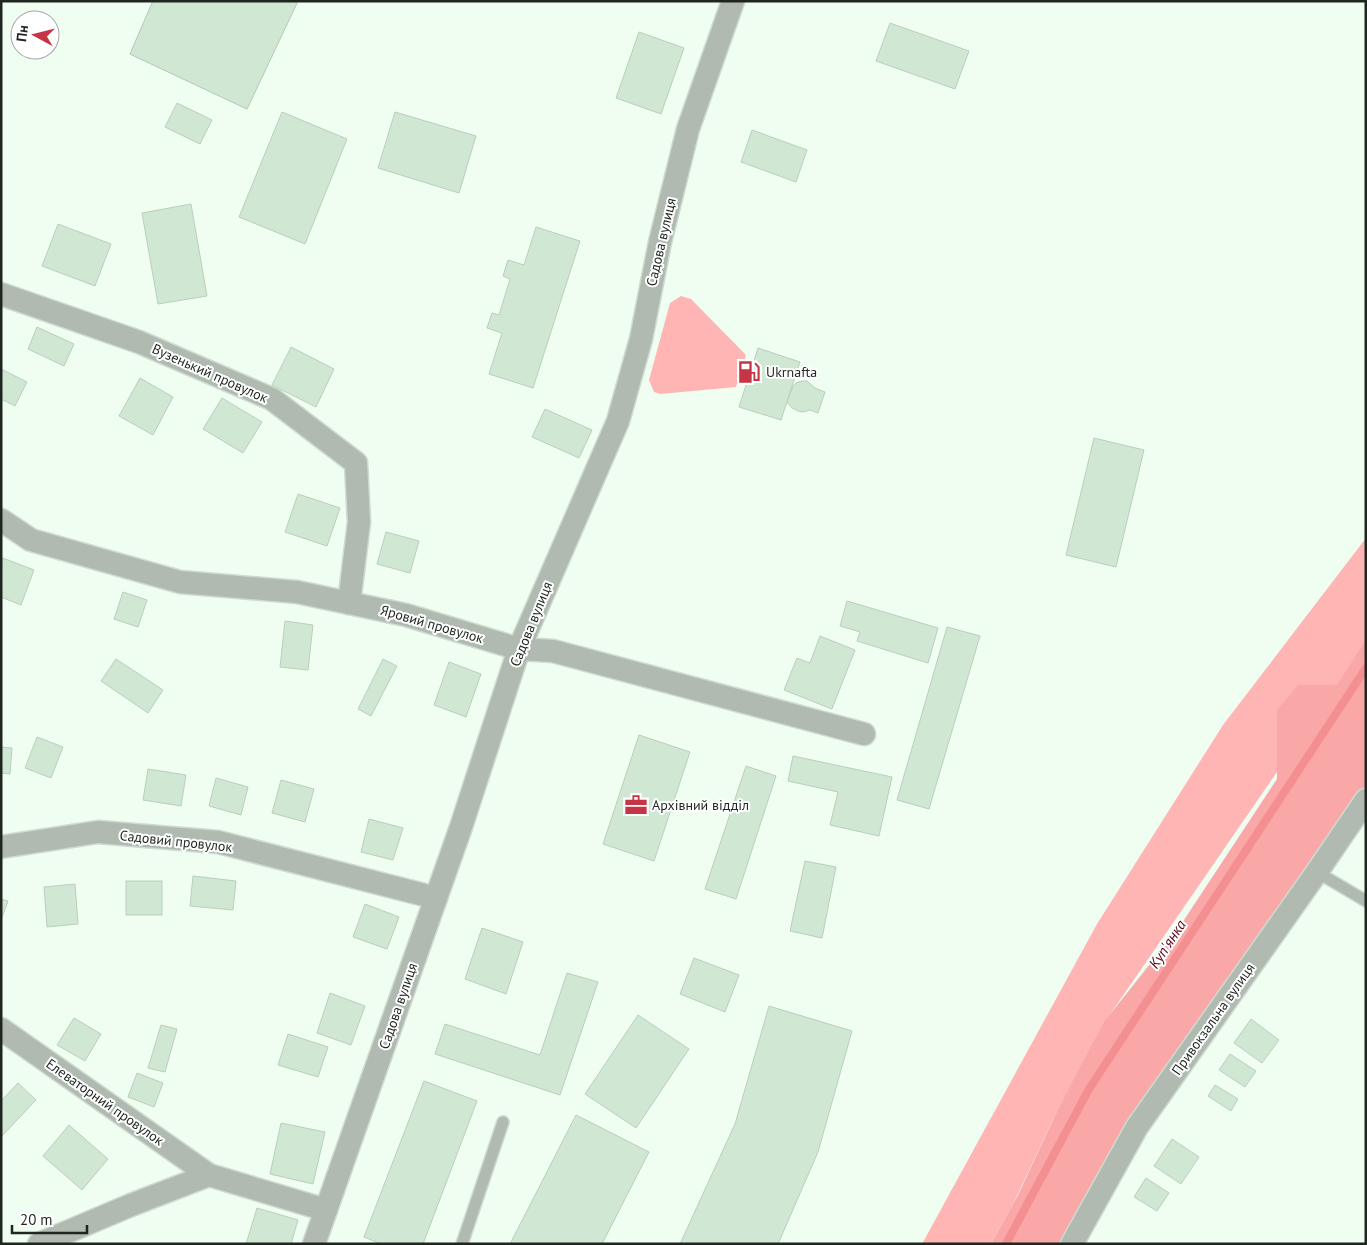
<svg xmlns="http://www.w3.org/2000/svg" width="1367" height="1245" font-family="'PT Sans',sans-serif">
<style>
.green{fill:#ffb5b4}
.forest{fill:#f9a7a7}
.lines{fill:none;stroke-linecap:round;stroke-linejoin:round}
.stream{stroke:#f38f90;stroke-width:8}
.building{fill:#d0e7d4;stroke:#b9cfbc}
.service-casing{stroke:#cedbd0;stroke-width:14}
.minor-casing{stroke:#cedbd0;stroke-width:25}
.service{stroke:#b0bab1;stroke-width:11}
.minor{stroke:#b0bab1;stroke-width:22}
.labels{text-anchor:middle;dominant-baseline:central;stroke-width:4;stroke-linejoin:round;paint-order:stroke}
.street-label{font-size:14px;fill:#1e261f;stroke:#fff}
.poi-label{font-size:14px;fill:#1e261f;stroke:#fff;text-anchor:start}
.water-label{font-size:15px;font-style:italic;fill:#5d0013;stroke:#fff}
</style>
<rect width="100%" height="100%" fill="#f0fef2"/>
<!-- green -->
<g class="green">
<path d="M681,296L691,299L746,355L736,387L660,394L654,392L649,380L670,303Z"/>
<path d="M1366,538V657L1337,685L1111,1013L1059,1107L1014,1202L991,1244H922L1097,924L1223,725Z"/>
</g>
<!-- forest -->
<path class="forest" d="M1366,640V798L1072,1244H991L1018,1195L1059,1107L1104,1022L1180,926L1277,779V710L1298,685H1337Z"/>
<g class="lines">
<!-- stream -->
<path class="stream" d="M1006,1244L1089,1089L1366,668"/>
</g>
<!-- building -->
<g class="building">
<path d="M153,1H298L247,109L130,54Z"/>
<path d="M153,1H298L247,109L130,54Z"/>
<path d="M890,23L969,51L955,89L876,61Z"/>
<path d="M639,32L684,48L661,114L616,98Z"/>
<path d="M177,103L212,120L200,144L165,127Z"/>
<path d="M282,112L347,139L305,244L239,217Z"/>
<path d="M395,112L476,136L459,193L378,168Z"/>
<path d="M752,130L807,150L796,182L741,162Z"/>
<path d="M191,204L207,296L158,304L142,213Z"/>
<path d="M58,224L111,244L95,286L42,266Z"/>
<path d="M536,227L580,241L533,388L489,374L502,333L487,328L492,313L499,315L510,279L503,276L508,260L524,265Z"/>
<path d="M37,327L74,344L64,366L28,349Z"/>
<path d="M291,347L334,369L316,407L272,385Z"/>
<path d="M758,348L800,362L781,420L739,407Z"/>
<path d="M1,369L27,382L15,406L1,399Z"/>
<path d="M140,378L173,397L153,435L119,416Z"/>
<path d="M802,381H807L815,388L825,392L818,413L810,410L803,412L798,411L792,408L787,402L793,386L796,383Z"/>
<path d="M222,398L262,422L243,453L203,429Z"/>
<path d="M545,409L592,430L579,458L532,437Z"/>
<path d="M1094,438L1144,450L1116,567L1066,555Z"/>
<path d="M298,494L340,508L327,546L285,532Z"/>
<path d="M386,532L419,541L410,573L377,564Z"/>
<path d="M3,558L34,570L21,605L1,597V563Z"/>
<path d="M123,592L147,600L138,627L114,619Z"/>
<path d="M847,601L938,628L928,663L857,641L860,632L840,626Z"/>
<path d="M285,621L313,625L308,670L280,667Z"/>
<path d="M947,627L980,636L929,809L897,800Z"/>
<path d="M820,636L855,650L832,709L784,690L797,658L810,663Z"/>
<path d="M116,659L163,690L148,713L101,681Z"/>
<path d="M383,659L397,666L371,716L358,709Z"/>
<path d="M449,662L481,674L466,717L434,705Z"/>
<path d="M639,735L690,752L654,861L603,844Z"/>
<path d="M37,737L63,747L51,778L25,768Z"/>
<path d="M1,747L12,748L10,774L1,773Z"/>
<path d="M793,756L892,777L879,836L830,825L838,792L788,781Z"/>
<path d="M746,766L776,776L736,899L705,889Z"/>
<path d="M148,769L186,775L181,806L143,800Z"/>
<path d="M216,778L248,787L241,815L209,806Z"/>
<path d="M281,780L314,789L305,822L272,813Z"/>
<path d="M369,819L403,828L393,860L361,852Z"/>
<path d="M805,861L836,867L822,938L790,931Z"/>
<path d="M193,876L236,881L233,910L190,906Z"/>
<rect x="126" y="881" width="36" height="34"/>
<path d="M75,884L78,924L47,927L44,887Z"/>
<path d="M1,899L8,901L1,920Z"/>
<path d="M365,904L399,917L387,949L353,937Z"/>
<path d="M482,928L523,942L506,994L465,979Z"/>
<path d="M694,958L739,975L725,1012L680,994Z"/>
<path d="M567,973L598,982L560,1095L435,1054L445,1024L540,1055Z"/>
<path d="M330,993L365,1006L351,1045L317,1033Z"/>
<path d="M769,1006L852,1031L818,1152L778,1244H680L735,1124Z"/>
<path d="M638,1015L689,1049L636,1128L585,1094Z"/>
<path d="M74,1018L101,1034L85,1061L57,1045Z"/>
<path d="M1251,1019L1279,1040L1262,1063L1234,1043Z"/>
<path d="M161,1025L177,1029L165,1072L148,1068Z"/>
<path d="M288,1034L328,1047L318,1077L278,1065Z"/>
<path d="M1230,1054L1256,1071L1245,1087L1219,1070Z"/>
<path d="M137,1073L163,1083L154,1107L128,1097Z"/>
<path d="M424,1081L477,1101L423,1244H381L364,1237Z"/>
<path d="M18,1083L36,1100L1,1137V1101Z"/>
<path d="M1215,1085L1238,1099L1231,1111L1208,1096Z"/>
<path d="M576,1115L649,1152L602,1244H510Z"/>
<path d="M281,1123L325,1132L313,1184L270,1174Z"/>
<path d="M69,1125L108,1159L82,1190L43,1156Z"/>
<path d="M1172,1139L1199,1157L1181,1184L1154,1166Z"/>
<path d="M1146,1178L1169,1193L1157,1211L1134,1197Z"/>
<path d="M257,1208L298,1220L291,1244H246Z"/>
</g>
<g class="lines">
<defs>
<g id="service">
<path d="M1317,872L1366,901"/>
<path d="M462,1244L503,1122"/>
</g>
<g id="minor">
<path d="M1,294L139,342L272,399L356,463L359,522L349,603"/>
<path d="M1,520L31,540L180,582L297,592L406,615L519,649L553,651L864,734"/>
<path d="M1,847L98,832L218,842L436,898"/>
<path d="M1,1029L209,1175"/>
<path d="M39,1244L131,1205L209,1175L326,1210"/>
<path d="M314,1244L461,827L519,649L618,421L641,339L660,242L688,129L733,1"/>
<path d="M1072,1244L1137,1127L1317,872L1366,800"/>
</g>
</defs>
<!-- service casing -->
<use href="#service" class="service-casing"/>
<!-- minor casing -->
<use href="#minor" class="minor-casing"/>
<!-- service -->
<use href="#service" class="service"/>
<!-- minor -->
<use href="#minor" class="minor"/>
</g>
<!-- icons -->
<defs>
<symbol id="fuel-bare" viewBox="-9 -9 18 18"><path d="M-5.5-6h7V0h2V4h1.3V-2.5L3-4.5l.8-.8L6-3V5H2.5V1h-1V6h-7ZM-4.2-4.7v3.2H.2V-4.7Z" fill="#c53545" stroke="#fff" stroke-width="2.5" paint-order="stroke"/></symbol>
<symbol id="office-bare" viewBox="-9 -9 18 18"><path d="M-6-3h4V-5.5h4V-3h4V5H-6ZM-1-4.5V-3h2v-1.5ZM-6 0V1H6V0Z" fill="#c53545" stroke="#fff" stroke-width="2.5" paint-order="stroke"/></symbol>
</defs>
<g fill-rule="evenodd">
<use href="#fuel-bare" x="733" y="356" width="32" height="32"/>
<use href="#office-bare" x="620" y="789" width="32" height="32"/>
</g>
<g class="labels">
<!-- street labels -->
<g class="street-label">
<text transform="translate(661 242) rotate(-77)">Садова вулиця</text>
<text transform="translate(210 373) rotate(24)">Вузенький провулок</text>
<text transform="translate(432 624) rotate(16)">Яровий провулок</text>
<text transform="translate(531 624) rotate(-68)">Садова вулиця</text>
<text transform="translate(176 841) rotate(6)">Садовий провулок</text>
<text transform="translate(398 1006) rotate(-71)">Садова вулиця</text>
<text transform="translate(1213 1019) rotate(-55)">Привокзальна вулиця</text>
<text transform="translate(105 1102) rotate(35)">Елеваторний провулок</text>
</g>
<!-- poi labels -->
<g class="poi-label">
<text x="766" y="372">Ukrnafta</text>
<text x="652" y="805">Архівний відділ</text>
</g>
<!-- water labels -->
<g class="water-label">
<text transform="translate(1167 944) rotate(-57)">Куп'янка</text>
</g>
</g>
<!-- border -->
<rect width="1367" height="1245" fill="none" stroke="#1e261f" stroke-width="5"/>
<!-- north arrow -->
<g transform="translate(35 35) rotate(277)"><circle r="24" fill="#ffffff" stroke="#a5a8a5"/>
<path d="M0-4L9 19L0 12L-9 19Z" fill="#c53545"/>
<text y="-8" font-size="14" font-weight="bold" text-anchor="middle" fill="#1e261f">Пн</text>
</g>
<!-- scale -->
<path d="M12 1225v8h75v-8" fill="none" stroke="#1e261f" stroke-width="2.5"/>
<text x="20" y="1225" font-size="15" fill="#1e261f" stroke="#ffffff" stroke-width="4" paint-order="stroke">20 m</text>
</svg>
